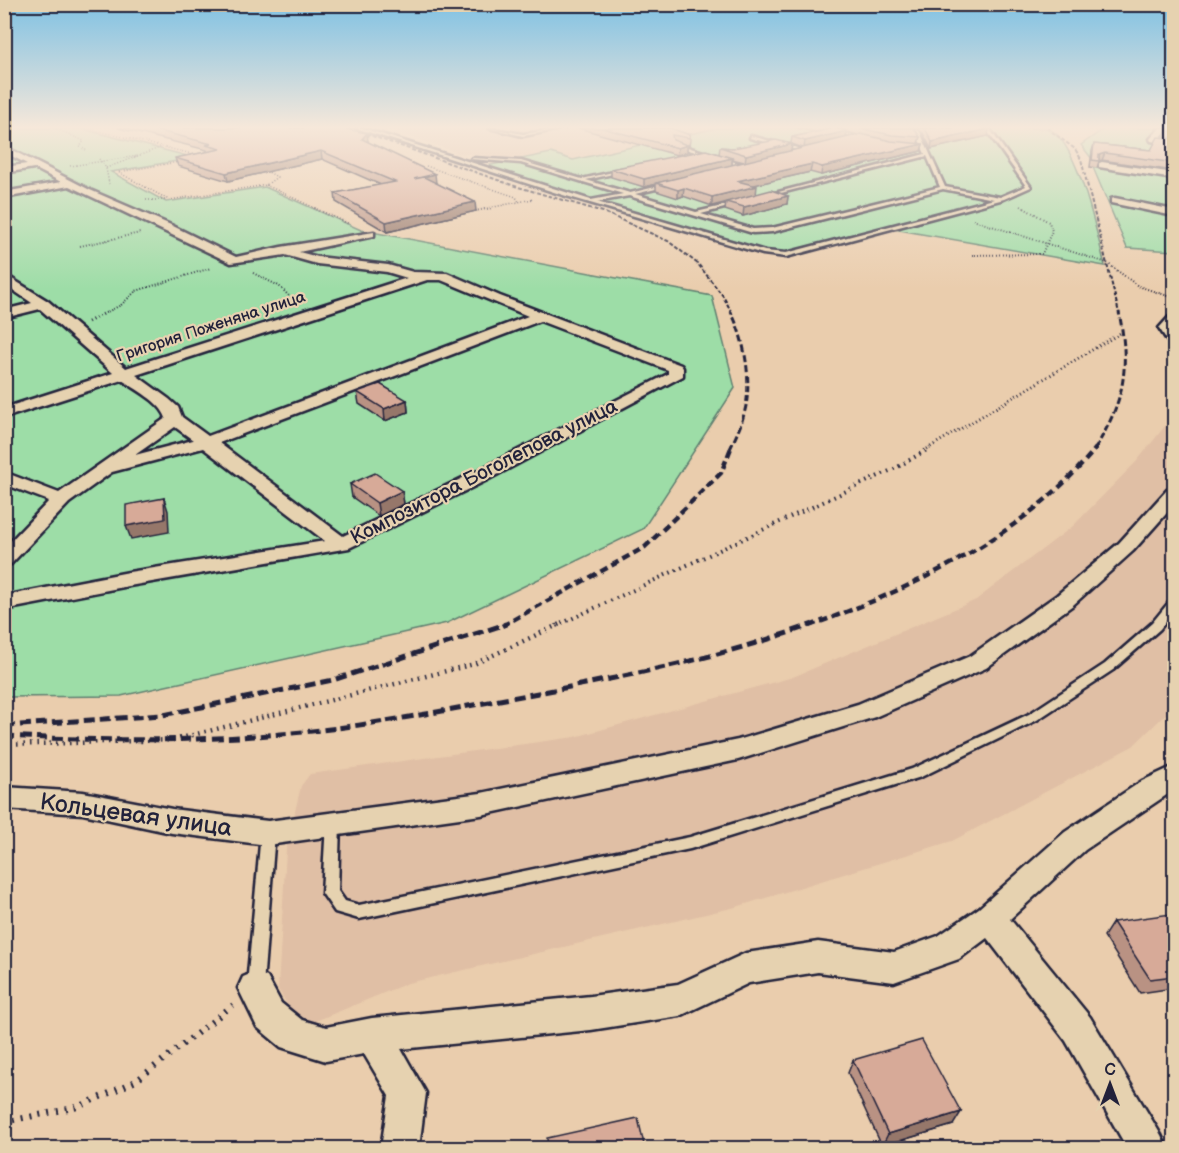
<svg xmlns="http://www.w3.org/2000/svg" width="1179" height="1153" font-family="'Balsamiq Sans',sans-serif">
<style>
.built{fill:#e0bfa5}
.green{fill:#9ddda7;stroke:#608071;stroke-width:1.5}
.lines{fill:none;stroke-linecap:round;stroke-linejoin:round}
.lane-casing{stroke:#22223b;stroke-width:5}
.street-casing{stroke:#22223b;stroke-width:5}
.path-far5{stroke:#22223b;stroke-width:1.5;stroke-dasharray:1 2;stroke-linecap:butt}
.path-far4{stroke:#22223b;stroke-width:2;stroke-dasharray:1 2;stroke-linecap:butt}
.path-far3{stroke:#22223b;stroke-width:3;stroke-dasharray:1 3;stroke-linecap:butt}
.path-far2{stroke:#22223b;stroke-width:4;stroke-dasharray:1.5 4.5;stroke-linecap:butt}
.path-far1{stroke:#22223b;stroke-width:4.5;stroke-dasharray:1.5 5;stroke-linecap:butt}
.path{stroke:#22223b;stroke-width:6;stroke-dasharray:2 7;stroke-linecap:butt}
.lane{fill:#e6d2b0;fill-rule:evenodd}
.street{fill:#e6d2b0;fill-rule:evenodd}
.rail-far3{stroke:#22223b;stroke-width:2;stroke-dasharray:4 2;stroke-linecap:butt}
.rail-far2{stroke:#22223b;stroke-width:3;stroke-dasharray:7 3;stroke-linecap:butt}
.rail-far1{stroke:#22223b;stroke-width:4.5;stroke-dasharray:8 4.5;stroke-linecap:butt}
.rail{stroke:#22223b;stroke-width:5;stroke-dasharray:11 5;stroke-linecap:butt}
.wall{fill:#b99283;stroke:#22223b;stroke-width:1.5;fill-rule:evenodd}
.shaded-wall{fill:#96776a;stroke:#22223b;stroke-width:1.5}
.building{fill:#d7aa98;stroke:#22223b;stroke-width:1.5}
.labels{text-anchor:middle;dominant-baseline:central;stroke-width:4.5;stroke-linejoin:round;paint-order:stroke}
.far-street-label{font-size:16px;fill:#22223b;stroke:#e6d2b0}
.street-label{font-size:20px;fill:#22223b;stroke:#e6d2b0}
.near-street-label{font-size:24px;fill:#22223b;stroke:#e6d2b0}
</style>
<rect width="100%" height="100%" fill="#eacdad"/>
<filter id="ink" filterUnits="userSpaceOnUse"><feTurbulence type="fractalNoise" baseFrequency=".0167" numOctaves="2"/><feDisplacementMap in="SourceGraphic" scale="12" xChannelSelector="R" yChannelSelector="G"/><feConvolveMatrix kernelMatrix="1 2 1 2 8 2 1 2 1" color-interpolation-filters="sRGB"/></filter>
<g filter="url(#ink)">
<!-- built -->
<g class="built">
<path d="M387,128H717L573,160L551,153L515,159L458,153Z"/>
<path d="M1165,426L1174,429V706L1133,746L952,841L736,907L408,983L301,1027L278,989L286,850L301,786L310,774L575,737L793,677L976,600L1073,526L1137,461Z"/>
</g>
<!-- green -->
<g class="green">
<path d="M4,128H79L195,158L111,172L166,202L265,187L361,230L712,296L735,388L643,529L447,623L121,696L5,697Z"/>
<path d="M717,128H1048C1078,142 1097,234 1105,266L893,229L929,219L776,257L481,167L551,153L573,160Z"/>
<path d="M1105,128H1174V175L1096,164L1081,145Z"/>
<path d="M1092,165L1174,177V251L1127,248Z"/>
</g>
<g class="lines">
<defs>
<g id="lane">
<path d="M356,128H362L591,200L623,194L521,163L471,159L473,158L521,161L582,179L626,169V171L586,180L630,193L672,183V185L635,194L696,212L740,202V204L701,214L753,229L772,228L940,187L927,156L765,197L763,196L925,154L916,133L910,128H915L920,132L945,187L1000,197L1026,186L985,128H989L1031,187L1004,199L786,257L763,254L563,195ZM943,189L994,199L786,253L765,251L597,202L629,196L753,233L772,232Z"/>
<path d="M489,128L523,134L566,128L523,136Z"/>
<path d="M816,128H823L866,139L864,140Z"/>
<path d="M751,136L805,150V151L803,152L750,138Z"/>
<path d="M673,143H675L747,166L743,167L673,145Z"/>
<path d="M1174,600V610L1160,629L1113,670L1037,720L921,777L690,849L359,919L335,912L322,893L326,823L328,819L333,817L338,819L340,823L338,891L345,901L359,905L690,837L912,769L1029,714L1105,664L1152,623L1170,601Z"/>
<path d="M268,827L273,829L275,833L263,985L261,991L255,993L249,991L247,985L261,833L263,829Z"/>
</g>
<g id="street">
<path d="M1160,128H1168L1160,138L1174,141V145L1151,141L1150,139Z"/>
<path d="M4,146L90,190L171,225L236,257L281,247L374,232V236L299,252L318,257L388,265L413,272L447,273L500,296L681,365L683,368V376L487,480L349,548L129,586L4,610V596L129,572L325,541L203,448L112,472L69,503L11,564L4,566V548L49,501L4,484V472L59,493L166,418C161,402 135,389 122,380L4,418V408L113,373L40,309L4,318V310L32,303L4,284V274L48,301L126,368L407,278L387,272L317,264L285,255L231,263L69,186L4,198V192L61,182L34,168L4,173V167L27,164L4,152ZM427,280H441L528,316L208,436L182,417L178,407L169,399L136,375ZM540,321L668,370V374L475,472L343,536L219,443ZM175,427L193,440L135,455Z"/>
<path d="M1102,162L1174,173V179L1099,167V163Z"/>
<path d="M1115,198L1174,210V216L1111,203V199Z"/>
<path d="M1174,316V344L1169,343L1159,328L1169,317Z"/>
<path d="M1174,488V505L1133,551L1073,605L986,668L875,717L738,760L481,815L268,845L172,833L83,814L4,809V787L83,792L172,809L268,821L481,793L738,740L858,704L970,656L1057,595L1119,543L1167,490Z"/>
<path d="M1174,766V790L1085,850L1010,919L1090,1017L1161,1135L1167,1148H1127L1066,1041L987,938L959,959L894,982L818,972L749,983L680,1016L591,1030L401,1049L426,1093L419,1148H381L389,1096L364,1054L326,1061L281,1047L257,1027L238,988L243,977L255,972L267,977L281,1003L302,1020L326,1027L372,1018L591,996L678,984L746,953L818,942L894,952L938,936L979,908L1065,832L1142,781Z"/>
</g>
</defs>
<!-- lane casing -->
<use href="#lane" class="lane-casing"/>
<!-- street casing -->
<use href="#street" class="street-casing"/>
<!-- path-far5 -->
<g class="path-far5">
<path d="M55,128L84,141L80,147L86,150"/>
<path d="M86,128L196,155"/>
<path d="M99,159L106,168L109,184"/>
<path d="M179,162L118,172L169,200L266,185L277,177L265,170"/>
<path d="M70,166L138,156"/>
<path d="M426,166L516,197L519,202"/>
<path d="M106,168L162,147"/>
<path d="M266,185L317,209"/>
<path d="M146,200H165"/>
<path d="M1021,206L1026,209"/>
<path d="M484,209L533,199"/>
</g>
<!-- path-far4 -->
<g class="path-far4">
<path d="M314,208L349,224"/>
<path d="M475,211L492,208"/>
<path d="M973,220L1107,263L1138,286L1174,298"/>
<path d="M80,246L140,233"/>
<path d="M972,255L1042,254L1052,231L1049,222L1024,208"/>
<path d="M253,273L279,286L289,296L288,305"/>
<path d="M105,313L121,305L136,291L211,268"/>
</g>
<!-- path-far3 -->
<g class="path-far3">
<path d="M88,322L107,312"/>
<path d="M927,449L1122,332"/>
</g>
<!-- path-far2 -->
<path class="path-far2" d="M556,626L896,468L930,448"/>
<!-- path-far1 -->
<path class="path-far1" d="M4,745L173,740L474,664L560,624"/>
<!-- path -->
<path class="path" d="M4,1122L78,1107L136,1081L233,1005"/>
<!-- lane -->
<use href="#lane" class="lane"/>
<!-- street -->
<use href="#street" class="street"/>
<!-- rail-far3 -->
<g class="rail-far3">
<path d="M349,128L515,186L603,212L668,241L698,264L723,296L732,313"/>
<path d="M1047,128L1075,149L1081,159L1119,313"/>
</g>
<!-- rail-far2 -->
<g class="rail-far2">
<path d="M730,449C735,438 741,426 744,414C753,384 745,339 731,312"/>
<path d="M1095,449C1125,399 1130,369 1119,312"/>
</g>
<!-- rail-far1 -->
<g class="rail-far1">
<path d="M502,626L645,547L721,473L731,448"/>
<path d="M809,626C916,587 1023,537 1096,448"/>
</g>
<!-- rail -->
<g class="rail">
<path d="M4,726L163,715L333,680L506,624"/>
<path d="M4,736C113,742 222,742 330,729C396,721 461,707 527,695C624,677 720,658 813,624"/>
</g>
</g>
<!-- wall -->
<g class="wall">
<path d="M118,128H340L368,141V142L435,183L476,211L387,232L336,202L335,193L381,185L322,159L228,181L178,166L175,158L207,152V150Z"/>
<path d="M578,128H670L690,135V141L689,145H687V152L677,155Z"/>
<path d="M796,128H914L920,137L918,143L923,144L921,151L821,175L810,172L753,185L756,194L788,196L787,204L743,216L725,210L726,202L712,206L683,196L678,198L656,191V184L644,187L611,177V169L719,154L720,147L733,148L791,143L792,137L815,132ZM847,132L858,135L846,138ZM792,144L803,148L791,151ZM732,159L744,162L732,165Z"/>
<path d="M916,128H985L988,136L931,149L923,133Z"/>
<path d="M1174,128V139L1164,137L1166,130Z"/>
<path d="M1174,139V171L1102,160L1099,161L1097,168L1090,167L1092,151L1094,144L1151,150Z"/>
<path d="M357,392L407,400L408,412L385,421L359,404Z"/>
<path d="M350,484L402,491L404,504L379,516L352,497Z"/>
<path d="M1174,919V988L1140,993L1104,936L1113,922Z"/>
<path d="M853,1060L953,1125L882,1146L848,1073Z"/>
</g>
<!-- shaded-wall -->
<g class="shaded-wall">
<path d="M989,129L988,136L931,149L932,142Z"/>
<path d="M847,131L846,138L804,148L805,141Z"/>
<path d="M367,133L368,141L363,147L362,139Z"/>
<path d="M792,144L791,151L745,163L746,155Z"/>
<path d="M923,144L921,151L821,175L822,167Z"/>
<path d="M687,145V152L677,155L678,148Z"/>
<path d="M321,151L322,159L228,181L226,173Z"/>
<path d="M1105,153L1102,160L1099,161V155Z"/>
<path d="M732,158V166L656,183V184L644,187V179Z"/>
<path d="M812,164L810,172L737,189V181Z"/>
<path d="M435,174L436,183L414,179Z"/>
<path d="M757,186L756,195L712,206V197Z"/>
<path d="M684,188L683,196L678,198V190Z"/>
<path d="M788,196L787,204L743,216L744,207Z"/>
<path d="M475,202L476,211L387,232L386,222Z"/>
<path d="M407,400L408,412L385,421L384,409Z"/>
<path d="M402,491L404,504L379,516L377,503Z"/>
<path d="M164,498L168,511L169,532L131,539L126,526Z"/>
<path d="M961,1112L953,1125L882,1146L888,1134Z"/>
</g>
<!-- building -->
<g class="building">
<path d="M147,128H340L367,133L362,139L435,174L414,179L424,177L475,202L386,222L335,193L395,182L321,151L226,173L175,158L221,149L206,145L212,144Z"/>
<path d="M602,128H670L690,135L689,138L672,135L673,140L687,145L678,148Z"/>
<path d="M825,128H834L847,131L805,141L792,137L831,129Z"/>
<path d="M858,128H914L920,137L892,135Z"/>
<path d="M925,128H985L989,129L932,142Z"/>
<path d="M1168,128H1174V132L1166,130Z"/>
<path d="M861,134L891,141L923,144L822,167L812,164L737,181L757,186L712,197L684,188L678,190L656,183Z"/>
<path d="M1158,137L1174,139V163L1105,153L1099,155V161L1092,160L1094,144L1151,150Z"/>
<path d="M776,140L792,144L746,155L720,147L733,148Z"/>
<path d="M706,150L732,158L644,179L611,169Z"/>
<path d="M771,190L788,196L744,207L726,202Z"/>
<path d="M380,384L407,400L384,409L357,392Z"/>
<path d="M375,473L402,491L377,503L350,484Z"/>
<path d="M164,498L165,519L126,526V505Z"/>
<path d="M1171,914L1174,919V976L1150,979L1113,922Z"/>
<path d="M922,1040L961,1112L888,1134L853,1060Z"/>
<path d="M638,1118L645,1149H548L547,1138Z"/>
</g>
</g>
<!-- sky -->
<linearGradient id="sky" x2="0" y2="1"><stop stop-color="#7fc1e3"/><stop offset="0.44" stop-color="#f6e8da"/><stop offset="1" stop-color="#f6e8da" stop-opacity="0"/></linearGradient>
<rect width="1179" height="289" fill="url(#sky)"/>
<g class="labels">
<!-- far-street labels -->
<g class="far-street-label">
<text transform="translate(211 327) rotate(-18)">Григория Поженяна улица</text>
</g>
<!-- street labels -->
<g class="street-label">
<text transform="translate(484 472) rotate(-27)">Композитора Боголепова улица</text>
</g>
<!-- near-street labels -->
<g class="near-street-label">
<text transform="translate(136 815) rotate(8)">Кольцевая улица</text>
</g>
</g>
<!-- margin -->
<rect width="1179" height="1153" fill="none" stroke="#e6d2b0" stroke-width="24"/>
<rect x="12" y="12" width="1155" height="1129" fill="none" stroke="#22223b" stroke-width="2" filter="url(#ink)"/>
<!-- north arrow -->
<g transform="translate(1110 1084)" stroke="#e6d2b0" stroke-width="4.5" paint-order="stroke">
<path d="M0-4.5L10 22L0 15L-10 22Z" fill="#22223b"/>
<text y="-9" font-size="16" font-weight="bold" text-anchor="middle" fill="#22223b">С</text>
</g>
</svg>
